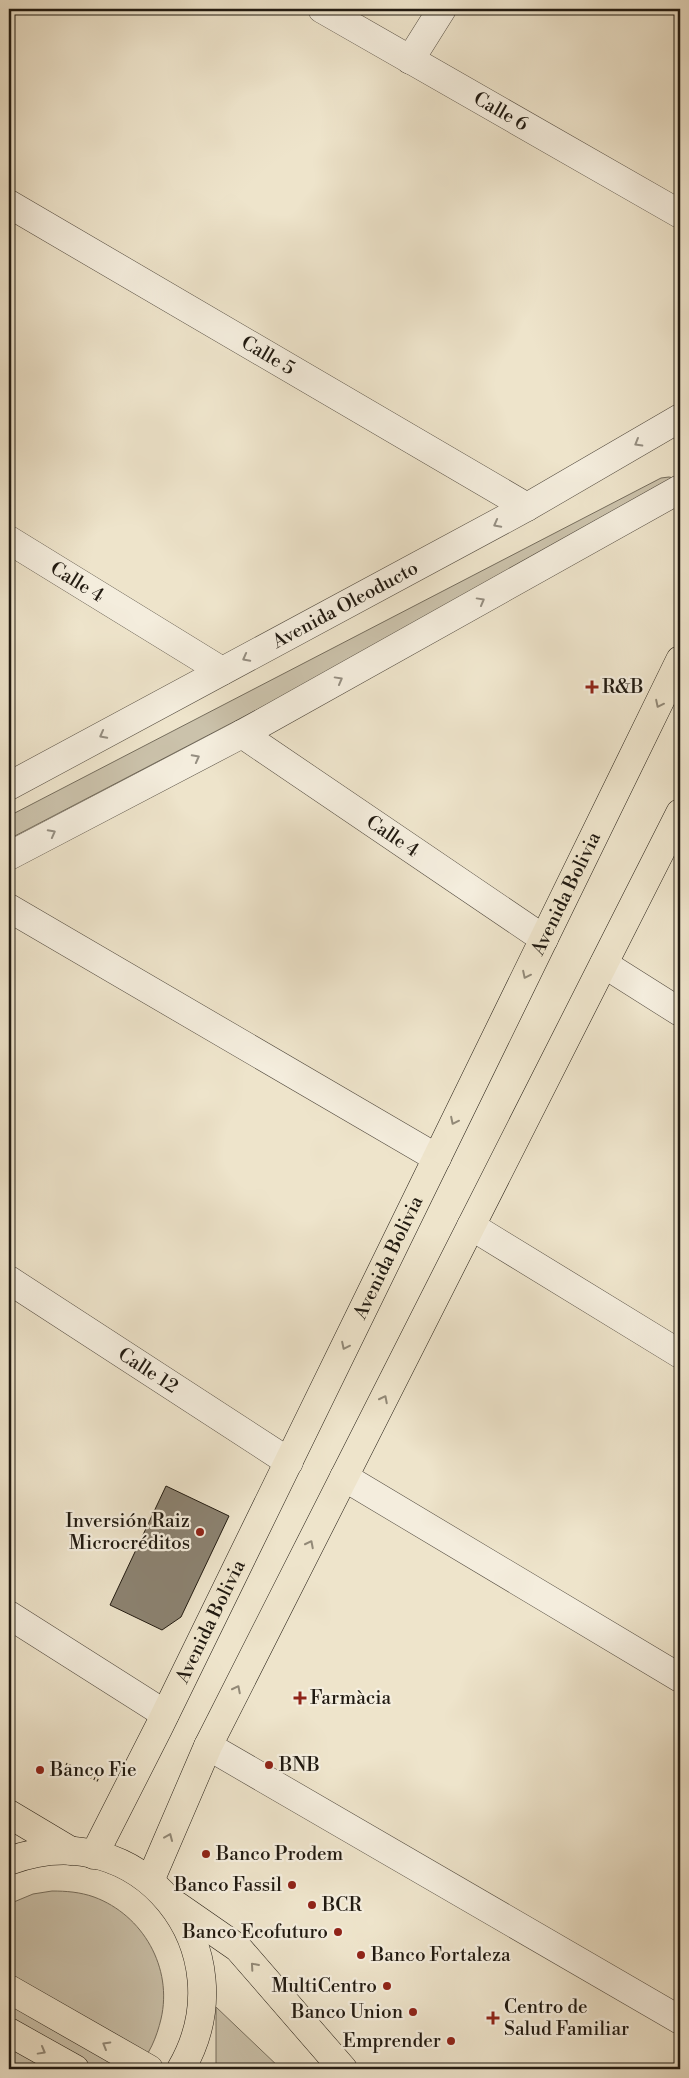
<svg xmlns="http://www.w3.org/2000/svg" width="689" height="2078" font-family="'Libre Bodoni',serif">
<style>
.green{fill:#cbc2ab;stroke:#766e5e}
.building{fill:#8c8372;stroke:#211a11}
.lines{fill:none;stroke-linecap:round;stroke-linejoin:round}
.minor-casing{stroke:#544c40;stroke-width:29}
.major-casing{stroke:#211a11;stroke-width:29}
.highway-casing{stroke:#211a11;stroke-width:29}
.path{stroke:#211a11;stroke-width:3;stroke-dasharray:1 2.5;stroke-linecap:butt}
.minor{stroke:#f4eddd;stroke-width:28}
.major{stroke:#eee4cb;stroke-width:28}
.highway{stroke:#eee4cb;stroke-width:28}
.oneway{stroke:#958e81}
.oneway2{stroke:#928977}
.poi-dot{fill:#8f2418;stroke:#f4eddd;stroke-width:2}
.labels{text-anchor:middle;dominant-baseline:central;stroke-width:4.5;stroke-linejoin:round;paint-order:stroke}
.street-label{font-size:19px;fill:#211a11;stroke:#f4eddd}
.poi-label{font-size:19px;fill:#211a11;stroke:#f4eddd;text-anchor:start}
</style>
<rect width="100%" height="100%" fill="#eee4cb"/>
<filter id="stains"><feTurbulence type="fractalNoise" baseFrequency=".004" numOctaves="4"/><feColorMatrix values="0 0 0 0 .2 0 0 0 0 .09 0 0 0 0 .02 0 0 0 .5 -.17"/></filter>
<radialGradient id="worn" r=".72"><stop offset=".6" stop-color="#630" stop-opacity="0"/><stop offset="1" stop-color="#630" stop-opacity=".3"/></radialGradient>
<!-- green -->
<g class="green">
<path d="M669,477L674,478L671,494L9,839V816L661,478Z"/>
<path d="M52,1891C66,1891 80,1892 94,1897C143,1915 173,1968 161,2019C157,2036 149,2057 135,2069H9V1904L33,1894Z"/>
<path d="M216,2007L281,2069H214L216,2065Z"/>
</g>
<!-- building -->
<path class="building" d="M166,1486L229,1516L181,1617L162,1630L110,1605Z"/>
<g class="lines">
<defs>
<g id="minor">
<path id="s1" d="M322,9L680,214"/>
<path d="M410,60L442,9"/>
<path id="s2" d="M9,204L527,507"/>
<path id="s3" d="M9,540L222,671"/>
<path id="s4" d="M242,734L544,939"/>
<path id="s5" d="M9,786L527,507L680,418"/>
<path d="M9,856L242,734L680,489"/>
<path d="M9,908L437,1158"/>
<path d="M604,964L680,1012"/>
<path d="M471,1226L680,1354"/>
<path id="s6" d="M9,1280L289,1462"/>
<path d="M344,1477L680,1678"/>
<path d="M9,1615L165,1714"/>
<path d="M208,1746L680,2020"/>
</g>
<g id="major">
<path d="M9,1814L71,1851"/>
<path id="s7" d="M94,1855L159,1727L680,660"/>
<path d="M9,1861C139,1811 250,1950 181,2069"/>
<path d="M150,1881L208,1746L680,813"/>
<path d="M176,1905L238,1948L343,2069"/>
</g>
<g id="highway">
<path d="M9,1989L149,2069"/>
<path d="M9,2032L75,2069"/>
</g>
</defs>
<!-- minor casing -->
<use href="#minor" class="minor-casing"/>
<!-- major casing -->
<use href="#major" class="major-casing"/>
<!-- highway casing -->
<use href="#highway" class="highway-casing"/>
<!-- path -->
<path class="path" d="M66,1764L99,1781"/>
<!-- minor -->
<use href="#minor" class="minor"/>
<!-- major -->
<use href="#major" class="major"/>
<!-- highway -->
<use href="#highway" class="highway"/>
</g>
<!-- one-way arrows -->
<defs><path id="oneway-chevron" d="M-2-3.5L2.5 0L-2 3.5" fill="none" stroke-width="1.6" stroke-linecap="round" stroke-linejoin="round" transform="scale(1.25)"/></defs>
<g class="oneway">
<use href="#oneway-chevron" transform="translate(638 443) rotate(150)"/>
<use href="#oneway-chevron" transform="translate(497 524) rotate(152)"/>
<use href="#oneway-chevron" transform="translate(481 601) rotate(-29)"/>
<use href="#oneway-chevron" transform="translate(246 658) rotate(152)"/>
<use href="#oneway-chevron" transform="translate(339 680) rotate(-29)"/>
<use href="#oneway-chevron" transform="translate(103 735) rotate(152)"/>
<use href="#oneway-chevron" transform="translate(196 758) rotate(-28)"/>
<use href="#oneway-chevron" transform="translate(52 833) rotate(-28)"/>
</g>
<g class="oneway2">
<use href="#oneway-chevron" transform="translate(659 704) rotate(116)"/>
<use href="#oneway-chevron" transform="translate(526 975) rotate(116)"/>
<use href="#oneway-chevron" transform="translate(454 1121) rotate(116)"/>
<use href="#oneway-chevron" transform="translate(345 1346) rotate(116)"/>
<use href="#oneway-chevron" transform="translate(384 1399) rotate(-63)"/>
<use href="#oneway-chevron" transform="translate(310 1544) rotate(-63)"/>
<use href="#oneway-chevron" transform="translate(237 1689) rotate(-63)"/>
<use href="#oneway-chevron" transform="translate(169 1837) rotate(-67)"/>
<use href="#oneway-chevron" transform="translate(254 1966) rotate(-131)"/>
<use href="#oneway-chevron" transform="translate(106 2045) rotate(-150)"/>
<use href="#oneway-chevron" transform="translate(42 2051) rotate(29)"/>
</g>
<!-- markers -->
<g class="poi-dot">
<path d="M589.5 679.5h5v5h5v5h-5v5h-5v-5h-5v-5h5z"/>
<circle cx="200" cy="1532" r="5"/>
<path d="M297.5 1690.5h5v5h5v5h-5v5h-5v-5h-5v-5h5z"/>
<circle cx="269" cy="1765" r="5"/>
<circle cx="40" cy="1770" r="5"/>
<circle cx="206" cy="1854" r="5"/>
<circle cx="292" cy="1885" r="5"/>
<circle cx="312" cy="1905" r="5"/>
<circle cx="338" cy="1932" r="5"/>
<circle cx="361" cy="1955" r="5"/>
<circle cx="387" cy="1986" r="5"/>
<circle cx="413" cy="2012" r="5"/>
<path d="M490.5 2010.5h5v5h5v5h-5v5h-5v-5h-5v-5h5z"/>
<circle cx="451" cy="2041" r="5"/>
</g>
<g class="labels">
<!-- street labels -->
<g class="street-label">
<text stroke="none"><textPath href="#s1" startOffset="206">Calle 6</textPath></text>
<text stroke="none"><textPath href="#s2" startOffset="300">Calle 5</textPath></text>
<text stroke="none"><textPath href="#s3" startOffset="80">Calle 4</textPath></text>
<text stroke="none"><textPath href="#s5" startOffset="382">Avenida Oleoducto</textPath></text>
<text stroke="none"><textPath href="#s4" startOffset="182">Calle 4</textPath></text>
<text stroke="none"><textPath href="#s7" startOffset="1071">Avenida Bolivia</textPath></text>
<text stroke="none"><textPath href="#s7" startOffset="666">Avenida Bolivia</textPath></text>
<text stroke="none"><textPath href="#s6" startOffset="166">Calle 12</textPath></text>
<text stroke="none"><textPath href="#s7" startOffset="261">Avenida Bolivia</textPath></text>
</g>
<!-- poi labels -->
<g class="poi-label">
<text x="602" y="687">R&amp;B</text>
<text x="190" y="1521" text-anchor="end">Inversión Raiz<tspan x="190" dy="22">Microcréditos</tspan></text>
<text x="310" y="1698">Farmàcia</text>
<text x="279" y="1765">BNB</text>
<text x="50" y="1770">Banco Fie</text>
<text x="216" y="1854">Banco Prodem</text>
<text x="282" y="1885" text-anchor="end">Banco Fassil</text>
<text x="322" y="1905">BCR</text>
<text x="328" y="1932" text-anchor="end">Banco Ecofuturo</text>
<text x="371" y="1955">Banco Fortaleza</text>
<text x="377" y="1986" text-anchor="end">MultiCentro</text>
<text x="504" y="2007">Centro de<tspan x="504" dy="22">Salud Familiar</tspan></text>
<text x="403" y="2012" text-anchor="end">Banco Union</text>
<text x="441" y="2041" text-anchor="end">Emprender</text>
</g>
</g>
<!-- margin -->
<rect width="689" height="2078" fill="none" stroke="#eee4cb" stroke-width="30"/>
<rect x="10" y="10" width="669" height="2058" fill="none" stroke="#211a11" stroke-width="2.5"/>
<rect x="15" y="15" width="659" height="2048" fill="none" stroke="#211a11"/>
<rect width="100%" height="100%" filter="url(#stains)"/>
<rect width="100%" height="100%" fill="url(#worn)"/>
</svg>
